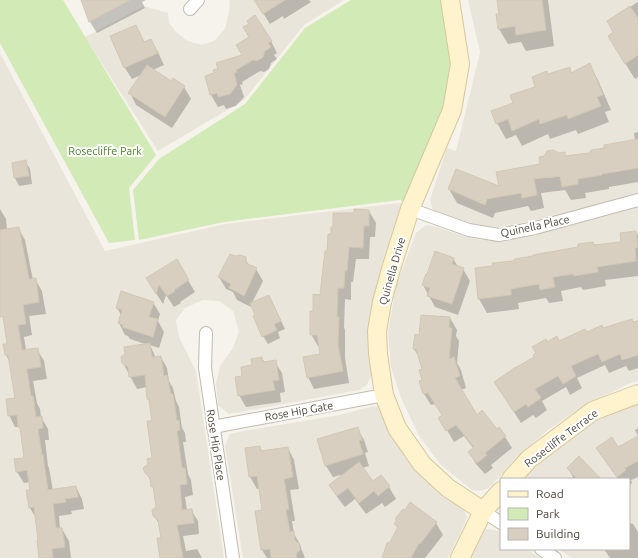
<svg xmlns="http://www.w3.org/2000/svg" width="638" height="558" font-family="Ubuntu,sans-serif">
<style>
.residential{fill:#eae5da}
.green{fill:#d2eab5}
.shadow{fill:#0003;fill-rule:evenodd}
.building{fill:#d8cfc1;stroke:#d3c7b4}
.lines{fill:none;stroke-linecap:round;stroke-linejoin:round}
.street-casing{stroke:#c2bbae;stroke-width:14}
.secondary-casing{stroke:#d6c79b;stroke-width:20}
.street{stroke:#fff;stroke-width:12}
.secondary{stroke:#fff3cd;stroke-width:18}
.labels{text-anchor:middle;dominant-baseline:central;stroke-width:4;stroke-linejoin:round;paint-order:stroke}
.park-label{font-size:11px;fill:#4a7f2a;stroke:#fff}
.street-label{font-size:11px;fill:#4b4439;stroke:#fff}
</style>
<rect width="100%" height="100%" fill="#f6f3ec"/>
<!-- residential -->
<g class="residential">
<path d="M230,0H344L304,25L244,100L158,151L85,37L144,6L168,13L169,23L177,33L188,41L201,45L214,41L225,29L229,12Z"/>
<path d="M468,0H638V381L628,384L577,410L547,431L517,457L489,488L480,491L472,490L441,465L419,436L401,398L391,367L388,332L396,286L416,233L426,225L436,227L464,236L481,240H501L522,237L634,207L632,197L518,224L498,227L476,224L443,215L433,210L430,200L447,148L456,151L480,52Z"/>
<path d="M0,53L105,251L225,224L399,203L405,204L383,263L374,301L372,373L367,385L359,390L229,414L218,405L216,383L220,366L233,348L239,331L233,311L219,301L203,300L185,308L176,320L179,337L196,371L224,558H0Z"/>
<path d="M638,401V558H572L558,549H629V479H521L538,463L566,441L607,414Z"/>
<path d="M374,406L379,407L390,425L462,506L467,517L464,525L448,558H243L225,446L230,434L243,431L339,415Z"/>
<path d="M486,529L501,531V549H527L540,558H468L482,534Z"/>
</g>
<!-- green -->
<g class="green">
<path d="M0,0H63L156,155L129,188L135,240L109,243L0,43Z"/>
<path d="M351,0H443L452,49L445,101L406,202L400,200L224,222L139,240L133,190L159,159L245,104L305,28Z"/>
</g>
<!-- shadow -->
<g class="shadow">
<path d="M85,0H146L142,2L145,8L97,33L90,22L82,1Z"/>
<path d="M255,0H309L311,2L284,19L283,16L270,24Z"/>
<path d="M498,0H548L554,46L526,51L521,42L508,44L499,29L500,14Z"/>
<path d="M638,2V77L635,79L618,52L614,32L608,21Z"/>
<path d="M136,26L145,43L151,40L158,52L164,65L153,70L171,83L184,87L191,99L172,128L136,105L130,93L141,75L132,79L125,68L111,37Z"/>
<path d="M271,41L277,53L274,55L277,59L271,63L269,69L264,72L260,71L242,82L243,84L240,85L244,97L236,106L226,109L224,105L218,107L211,95L206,76L215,74L219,69Z"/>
<path d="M589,64L598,80L611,110L605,112L609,122L578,134L576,130L550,139L548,134L522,146L516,135L506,139L497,123L514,103L536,88L548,75L569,68L572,74Z"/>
<path d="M638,132V182L609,187V189L585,193L586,198L571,200L565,190L541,193L544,208L531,211L528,206L495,213L493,218L457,203L449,189L500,188L559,154L564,153L566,157L590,154L635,140L634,133ZM548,176H565L548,178Z"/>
<path d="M25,161L30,169L32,184L19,186L15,178L13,163Z"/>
<path d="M0,209L6,219L7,230L18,228L25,240L33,280L35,279L42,291L46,314L29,316L32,335L24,337L26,350L37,349L44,361L47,379L33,381L37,403L40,409L41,417L48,429L49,440H45L48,466L49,468L53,491L76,487L82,499L84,509L71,511L72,514L59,516L60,529H62L69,541L71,558H40L39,541L36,518L30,508L31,491L30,482L24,483L17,472L25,458L22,432L19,427H15L9,415L16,399L11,364L6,355L4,345L8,344L5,321L2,316L0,302Z"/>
<path d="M369,211L376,223L375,237H370L369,259H356L353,282H351V300L345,299L344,327L345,330V358L349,383L314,389L308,377L321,355L320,346H318L311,334L313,312L321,296L332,235L355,214Z"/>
<path d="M635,232L637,235L638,234V276L605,280L606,286L583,290L581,287L561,291L563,301L549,303L546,298L518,303L519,309L487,313L479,299L494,267L514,262L579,248L593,243L595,246L622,242Z"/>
<path d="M245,258L249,266L256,269L263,281L252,303L273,304L285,329L278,332L280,338L268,344L263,336L257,315L252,305L251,307L237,300L233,292L226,289L219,277Z"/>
<path d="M453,258L458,267L463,269L470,281L458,315L435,307L423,285L428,275Z"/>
<path d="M176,260L195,292L180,302L181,303L174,307L166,295L163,304L154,290Z"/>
<path d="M153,302L160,314L158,321L164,332L159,348L150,345L156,358L161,357L167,368L169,381L173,388L176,401L179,407L182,428L185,433L186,442H183L188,474L191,480L193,495L185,497L187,510H191L198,521L199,534L183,536L186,551L197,549L202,558H161L162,539L160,526L154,515L157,507L155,491L152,486V483L146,473L149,464L153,459V421L151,403L148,399L147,387L137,389L123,363L148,345L130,339L128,336L125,335L119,323L121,315L117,308Z"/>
<path d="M450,318L457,330L456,336L459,341L457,363L461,370L466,388L461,390L477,416L505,437L512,448L491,465L493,468L485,474L476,464L469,452L474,449L464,436L454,442L440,418L443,416L436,404L431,405L424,394V370L419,357L414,349L420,336Z"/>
<path d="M633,323L638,325V368L629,371L626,366L609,373L605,365L577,378L582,388L570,395L566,387L542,401L547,410L536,418L533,415L521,423L495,382L535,358L547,343L559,342L603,329Z"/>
<path d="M262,358L265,363L275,362L282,373L285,392L280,393L281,402L246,407L239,395L243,377Z"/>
<path d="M357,428L364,440L368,452L365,453L369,466L362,468L372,482L381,476L389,487L396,499L385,507L382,503L366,514L355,499L345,507L337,497L330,485L345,474L333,477L326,466L318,440Z"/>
<path d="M638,428V436L635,430Z"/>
<path d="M638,438V477L631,480L632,483L629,485V479H618L605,460L618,448Z"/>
<path d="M260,447L262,451L288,448L294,460L299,489L290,490L295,521H292L294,534L300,544L301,548L305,558H267L262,550L256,512L263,510L260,488L257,489L250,477Z"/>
<path d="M568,468L599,479H570L573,477Z"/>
<path d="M436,523L443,535L425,558H383L398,528L395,524Z"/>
<path d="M629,523L633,524L638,532V558H610L604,549H629Z"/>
</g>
<!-- building -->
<g class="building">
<path d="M81,0H130L89,22Z"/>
<path d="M254,0H285L263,14Z"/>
<path d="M497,0H542L546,30L516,35L515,26L498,29L496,14H499Z"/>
<path d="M630,6L638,18V55L625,64L608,36L613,32L607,21Z"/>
<path d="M255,15L272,41L268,43L271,47L265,51L263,57L257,61L253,60L236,70L237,72L234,73L237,85L230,94L218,97L217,93L210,95L205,76L214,73L213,70L218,69L216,63L242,55L236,45L249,37L243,27L249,24L247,21Z"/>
<path d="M136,25L144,42L151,39L158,53L124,68L110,36Z"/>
<path d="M590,63L603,95L597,97L601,106L568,119L567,115L540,124L539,119L512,131L508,119L496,124L491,111L513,103L510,95L535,87L532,77L547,71L548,74L570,67L571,73Z"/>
<path d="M147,65L171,81L173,78L185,86L165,117L128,93Z"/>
<path d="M638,139V168L602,174V175L578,179V184L562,187L560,176L534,179L537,195L522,198L521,193L487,199L485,205L448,189L456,169L499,186L496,172L540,164L539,157L544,156L547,151L553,150L559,153L565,152V156L589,153L591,150L604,148V145Z"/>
<path d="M26,160L29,176L14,178L12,163Z"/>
<path d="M354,209L369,210V226H364L363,248L349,247L347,271L345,270L344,288H338L337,317H339L338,345L343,371L307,378L303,357L320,354L317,335H310V311H313V294L320,295L325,251H327L328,234H331V227H333V213H354Z"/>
<path d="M19,227L29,279L36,278L39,302L23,305L26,324L18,325L22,350L38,348L41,367L27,369L31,396H33L36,417L42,416L43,428L38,429L42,455H43L48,490L76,486L78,497L65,499L66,502L53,504L56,528H62L65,547L52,549L53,558H39L37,540H38L34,507L29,508L26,490H30L27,470L16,472L14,459L24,458L20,427H18L17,415L8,416L6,399L15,398L8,355H5L3,344H7L3,316L0,317V230Z"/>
<path d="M636,231L638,247V248H635L636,261L597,267L598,272L574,276L573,274L553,277L555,287L540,290L539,284L511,289V295L478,299L475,268L493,266L492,263L513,261L515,259L533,256V255L578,247V244L593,242L594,245L621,242L620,233Z"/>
<path d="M435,251L454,258L452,264L464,268L452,304L427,296L430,288L422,285L426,274H427Z"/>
<path d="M230,254L235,256L240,255L246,257V263L257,268L244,296L229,288L231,284L218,277Z"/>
<path d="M177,259L189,280L174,290L175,291L167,296L159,285L156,294L146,278Z"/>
<path d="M121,291L154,302L149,317L158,319L153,337L122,327L123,325L118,323L122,310L116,308Z"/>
<path d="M269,295L281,321L274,324L277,330L262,337L253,316L255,315L250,303Z"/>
<path d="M421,315L450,317L449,328H452L449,359L454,357L460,376L455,378L477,415L482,410L497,429L499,427L506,436L485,453L487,455L477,463L468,452L474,447L456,425L446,431L438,418L442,415L428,393L423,394L419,381L422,380L419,370L422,369L416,349H413L415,334L419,335Z"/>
<path d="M632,319L633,322L638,321V355L622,360L620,354L602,362L598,354L571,366L576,376L563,384L558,376L535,389L541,398L528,407L526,404L514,412L494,382L516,367H517L534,357L533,355L536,353L532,347L546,339L547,342L557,336L559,341L585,329L587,332L602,325L603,328Z"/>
<path d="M150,343L152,357L161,356L164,376L167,375L171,394H173L177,421L179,420L180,430L177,431L182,468H185L187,484L180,485L182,510L192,509L194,523L177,525L183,558H160L157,538H161L158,520L153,516L152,510L156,507L153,486L151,487L150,478L145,473L143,468L148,464L147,459L152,458L147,421H152L149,400L147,399L145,375L129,377L128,367L122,363L121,357L125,354L124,347Z"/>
<path d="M262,357L263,362L276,360L279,380L273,381L275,390L238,396L235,377L242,376L241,367L252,365L251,359Z"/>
<path d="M358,427L362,440L359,441L363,454L325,466L317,439Z"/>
<path d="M638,436V461L625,468L626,470L617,477L596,448L612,437L618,447Z"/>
<path d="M260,446L261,451L288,447L293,477L284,479L289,509L286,510L290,532L294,531L295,541L299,543L300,550L296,554L297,558H271L270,549L261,550L255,511L262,510L257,476L249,477L245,448Z"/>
<path d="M579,456L601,479H577L567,468Z"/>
<path d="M359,462L373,481L381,475L390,486L378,496L374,491L359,503L348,488L337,496L329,485Z"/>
<path d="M410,502L437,522L420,544L419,543L411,558H382L387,543L390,542L398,527L394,524L397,520L395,519L403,509L405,510Z"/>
</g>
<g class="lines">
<defs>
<g id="street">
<path d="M190,9L198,0"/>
<path d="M410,209L469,230L499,235L535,228L638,200"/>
<path d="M206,333L205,368L233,558"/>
<path d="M213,427L384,395"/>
<path d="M483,511L501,523"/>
<path d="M541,549L555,558"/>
</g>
<g id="secondary">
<path d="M450,0L460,64L452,110L410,209L391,269L382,302L377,331L378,354L384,395L397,428L422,464L448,488L483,511"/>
<path d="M511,479L529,459L593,411L638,394"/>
<path d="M460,558L483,511L501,491"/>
</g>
</defs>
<!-- street casing -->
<use href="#street" class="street-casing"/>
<!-- secondary casing -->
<use href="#secondary" class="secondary-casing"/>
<!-- street -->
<use href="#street" class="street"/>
<!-- secondary -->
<use href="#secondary" class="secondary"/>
</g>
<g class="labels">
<!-- park labels -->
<g class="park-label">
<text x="105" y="151">Rosecliffe Park</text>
</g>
<!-- street labels -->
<g class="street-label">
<text transform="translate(535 226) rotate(-12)">Quinella Place</text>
<text transform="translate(392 271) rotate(-74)">Quinella Drive</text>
<text transform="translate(299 411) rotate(-10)">Rose Hip Gate</text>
<text transform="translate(561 438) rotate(-37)">Rosecliffe Terrace</text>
<text transform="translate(216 445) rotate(81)">Rose Hip Place</text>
</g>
</g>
<!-- legend -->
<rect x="500" y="478" width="130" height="72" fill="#ffffff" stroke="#b7b4b0"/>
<rect x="508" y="491" width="20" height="6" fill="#fff3cd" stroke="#b7b4b0"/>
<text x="536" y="498" font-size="12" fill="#4b4439">Road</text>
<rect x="508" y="508" width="20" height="12" fill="#d2eab5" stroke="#b7b4b0"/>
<text x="536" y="518" font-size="12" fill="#4b4439">Park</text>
<rect x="508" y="528" width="20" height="12" fill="#d8cfc1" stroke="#b7b4b0"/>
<text x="536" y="538" font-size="12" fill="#4b4439">Building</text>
</svg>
